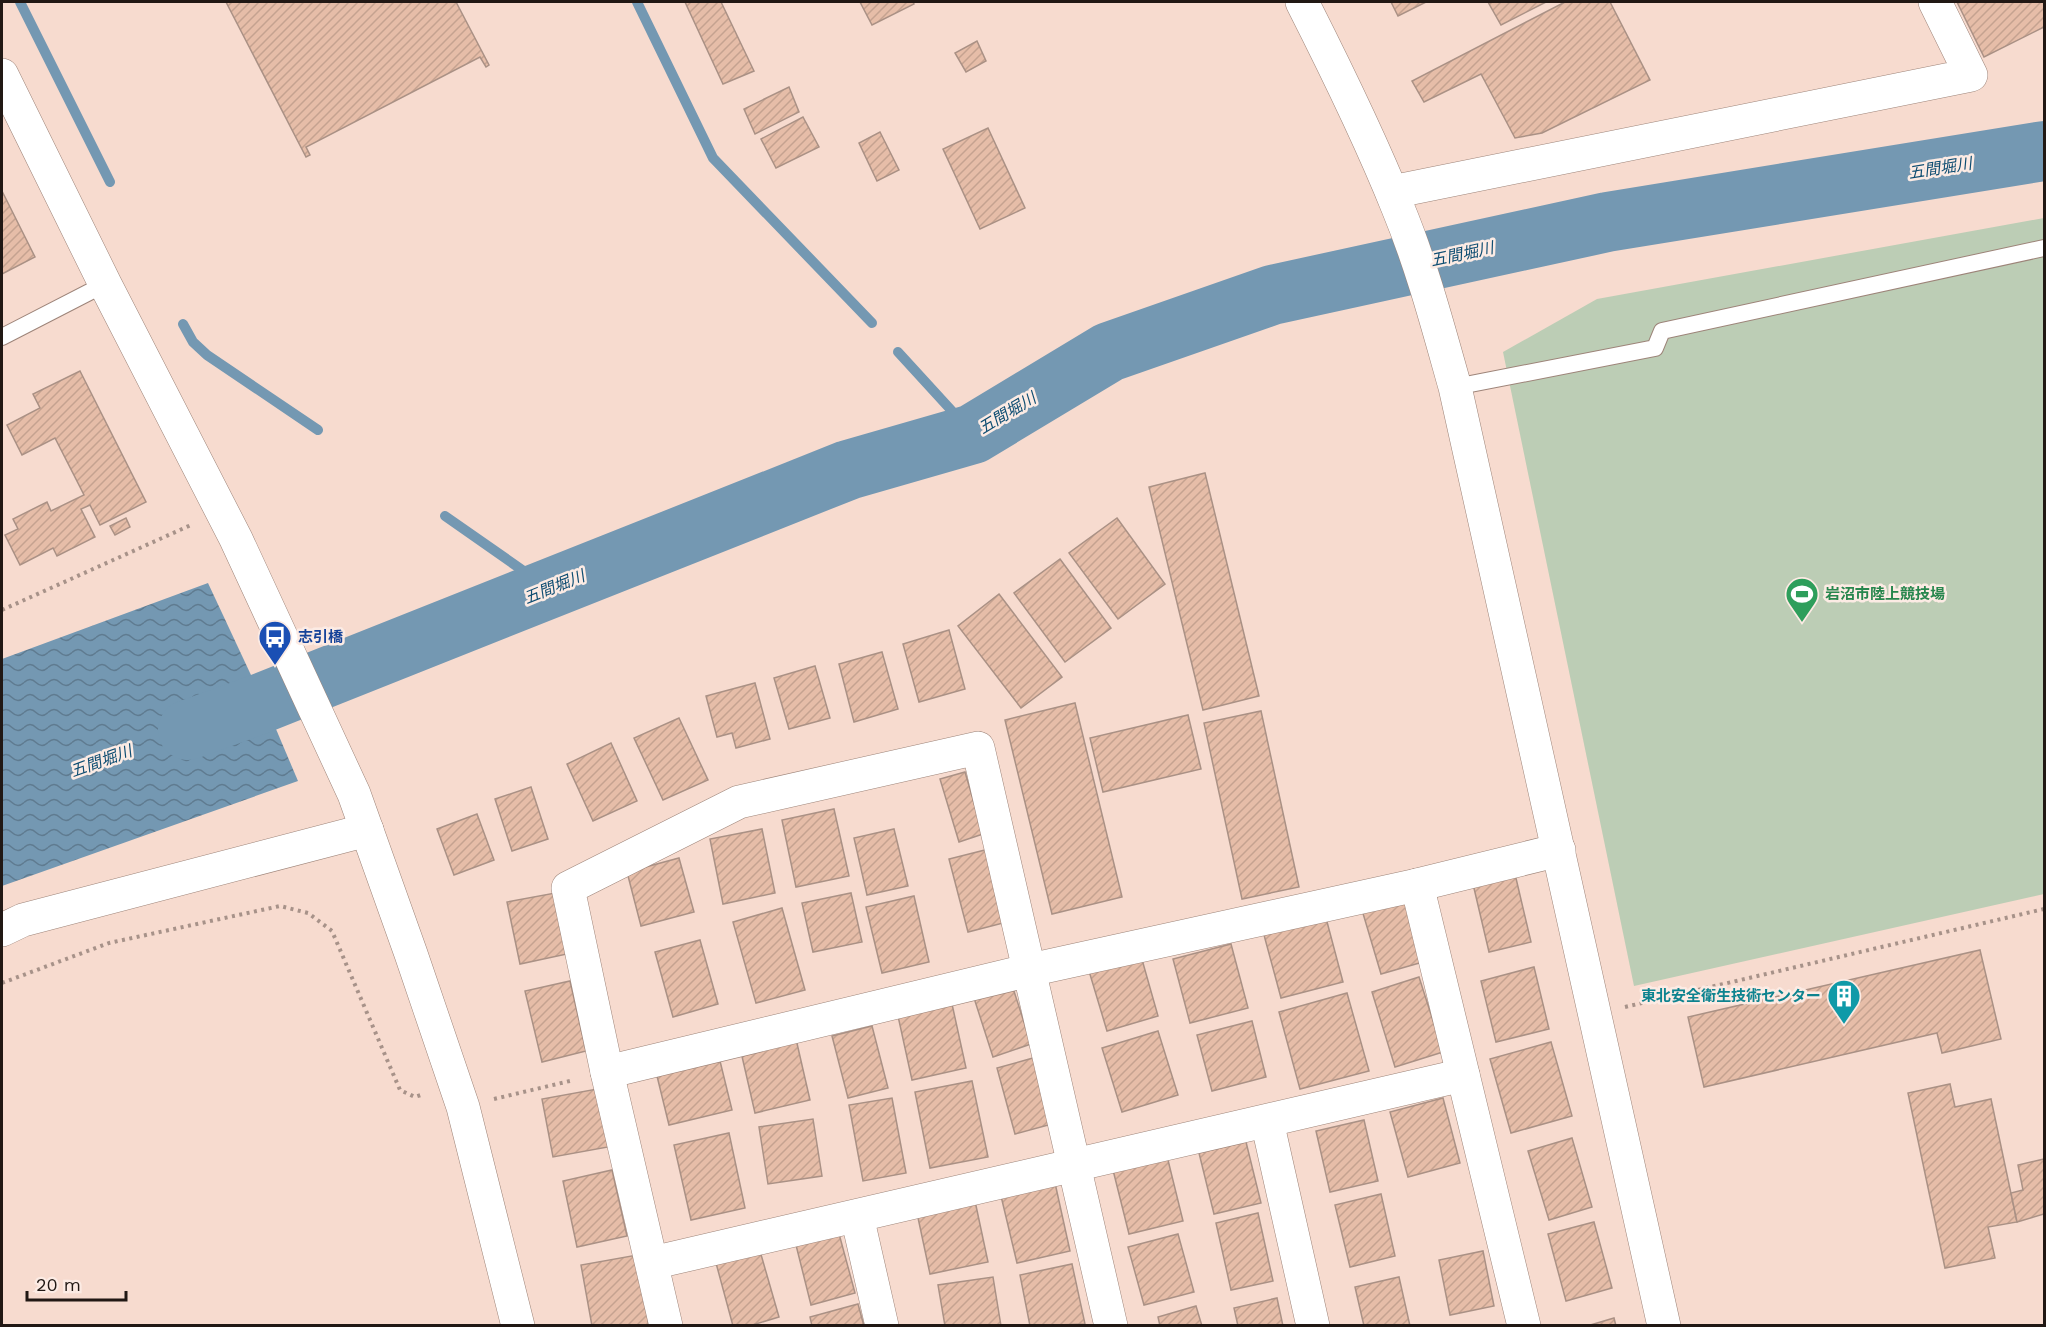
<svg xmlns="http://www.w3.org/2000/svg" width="2046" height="1327" font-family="'Work Sans','Noto Sans JP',sans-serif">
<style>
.pitch{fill:#bccdb5}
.water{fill:url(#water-waves)}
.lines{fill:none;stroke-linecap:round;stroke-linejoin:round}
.stream{stroke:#7498b2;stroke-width:10}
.river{stroke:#7498b2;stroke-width:60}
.building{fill:url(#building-hatch);stroke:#aa9185;stroke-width:1.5}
.lane-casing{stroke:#9d8479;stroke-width:18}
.street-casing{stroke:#9d8479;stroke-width:34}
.secondary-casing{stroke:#9d8479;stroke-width:34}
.path{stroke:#a79289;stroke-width:4;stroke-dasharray:3 4.5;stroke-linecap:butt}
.lane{stroke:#fff;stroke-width:16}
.street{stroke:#fff;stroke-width:33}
.secondary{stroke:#fff;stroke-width:33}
.labels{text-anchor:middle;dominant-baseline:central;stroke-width:5;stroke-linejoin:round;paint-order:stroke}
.leisure-label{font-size:15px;font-weight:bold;fill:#27864d;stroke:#fcebe4;text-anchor:start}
.transit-label{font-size:15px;font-weight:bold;fill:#164399;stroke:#fcebe4;text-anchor:start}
.culture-label{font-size:15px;font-weight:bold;fill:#0d838f;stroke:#fcebe4;text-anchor:end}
.water-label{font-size:16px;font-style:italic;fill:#0e4d72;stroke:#fcebe4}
</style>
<defs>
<pattern id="water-waves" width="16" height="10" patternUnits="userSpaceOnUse" patternTransform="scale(1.5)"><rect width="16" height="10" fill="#7498b2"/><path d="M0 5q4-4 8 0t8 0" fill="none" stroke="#5f7b90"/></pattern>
<pattern id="building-hatch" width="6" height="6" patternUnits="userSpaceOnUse" patternTransform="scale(1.5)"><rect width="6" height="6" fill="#e6bda8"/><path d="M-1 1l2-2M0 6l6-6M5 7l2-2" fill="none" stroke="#c5a290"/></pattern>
</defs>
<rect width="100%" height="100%" fill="#f7dbcf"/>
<!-- pitch -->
<path class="pitch" d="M2044,218V894L1634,986L1503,352L1597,299Z"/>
<!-- water -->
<path class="water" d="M208,583L273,722L298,781L2,886V659Z"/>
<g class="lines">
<!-- stream -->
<g class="stream">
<path d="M20,2L110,182"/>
<path d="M637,2L713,158L872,323"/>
<path d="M183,324L193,342L207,355L318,430"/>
<path d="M898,352L973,434"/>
<path d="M445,516L548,588"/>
</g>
<!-- river -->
<path class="river" d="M188,730L249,708L848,470L973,434L1109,352L1272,295L1607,222L2044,151"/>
</g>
<!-- building -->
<g class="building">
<path d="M226,2H456L489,65L486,67L480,57L306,147L310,155L306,157Z"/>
<path d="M685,2H721L754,71L723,84Z"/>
<path d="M860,2H913L914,4L872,25Z"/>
<path d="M1391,2H1426L1398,16Z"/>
<path d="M1488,2H1546L1501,25Z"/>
<path d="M1565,2H1610L1650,80L1542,133L1515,138L1481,74L1424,102L1412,81Z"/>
<path d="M1957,2H2044V27L1984,57Z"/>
<path d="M977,41L986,61L966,72L955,53Z"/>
<path d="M789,87L799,112L755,134L744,109Z"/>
<path d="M803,117L819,147L776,168L761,139Z"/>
<path d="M988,128L1025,208L980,229L943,149Z"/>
<path d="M880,132L899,170L877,181L859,143Z"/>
<path d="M2,191L35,257L2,274Z"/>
<path d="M80,371L146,502L100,525L90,505L81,509L95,537L57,556L53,548L20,565L5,535L18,529L13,519L47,502L51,511L84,495L55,438L22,455L7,425L40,408L33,394Z"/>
<path d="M1205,473L1259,696L1203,710L1149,487Z"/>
<path d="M126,518L130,527L115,535L110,526Z"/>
<path d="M1117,518L1165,584L1118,619L1069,553Z"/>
<path d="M1060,559L1111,628L1065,662L1014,593Z"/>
<path d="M999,594L1062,677L1021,708L958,626Z"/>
<path d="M949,630L965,689L919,702L903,644Z"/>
<path d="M882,652L898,709L854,722L839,664Z"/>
<path d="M815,666L830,718L789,729L774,678Z"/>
<path d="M755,683L770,739L736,748L732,733L717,737L706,696Z"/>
<path d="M1075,703L1122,897L1052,914L1005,720Z"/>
<path d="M1261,711L1299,887L1242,899L1204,723Z"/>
<path d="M1188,715L1201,769L1103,792L1090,738Z"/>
<path d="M679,718L708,780L663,800L634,738Z"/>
<path d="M611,743L637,801L593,821L567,764Z"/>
<path d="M965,772L983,834L959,842L940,779Z"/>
<path d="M531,787L548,839L512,851L495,799Z"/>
<path d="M834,809L849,876L796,887L782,820Z"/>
<path d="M477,814L494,860L454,875L437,829Z"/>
<path d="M762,829L775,893L723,904L710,839Z"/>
<path d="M894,829L908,886L867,895L854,838Z"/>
<path d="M989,849L1007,922L968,932L949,859Z"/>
<path d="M679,858L694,912L641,926L627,872Z"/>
<path d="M1515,874L1531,942L1489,952L1473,884Z"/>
<path d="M555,893L567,954L520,964L507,902Z"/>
<path d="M851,893L862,942L813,952L802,903Z"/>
<path d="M914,896L929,962L882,973L866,907Z"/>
<path d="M1404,898L1423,962L1381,974L1362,910Z"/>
<path d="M782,908L805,990L756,1003L733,922Z"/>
<path d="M1326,918L1343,982L1281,998L1264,935Z"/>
<path d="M700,940L718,1004L673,1017L655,952Z"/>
<path d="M1231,944L1248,1008L1190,1023L1173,959Z"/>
<path d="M1980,950L2001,1039L1942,1053L1937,1033L1704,1087L1688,1017Z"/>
<path d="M1141,956L1158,1016L1107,1031L1089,971Z"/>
<path d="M1534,967L1549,1029L1496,1042L1481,981Z"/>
<path d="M1419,977L1443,1052L1395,1067L1372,992Z"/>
<path d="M570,981L586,1051L542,1062L525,991Z"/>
<path d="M1012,985L1031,1044L993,1057L974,998Z"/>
<path d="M1347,993L1369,1071L1300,1089L1279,1012Z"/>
<path d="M952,1004L966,1068L912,1080L898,1016Z"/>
<path d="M1252,1021L1266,1077L1212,1091L1197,1035Z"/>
<path d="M872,1026L888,1088L848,1098L832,1036Z"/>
<path d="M1158,1031L1178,1095L1122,1112L1102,1048Z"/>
<path d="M796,1039L810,1100L755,1113L741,1052Z"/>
<path d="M1551,1042L1572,1116L1511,1133L1490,1059Z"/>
<path d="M1033,1058L1052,1124L1015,1134L997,1068Z"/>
<path d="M720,1061L732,1110L669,1125L657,1076Z"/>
<path d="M972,1081L988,1157L930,1168L915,1092Z"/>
<path d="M1950,1084L1955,1107L1991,1099L2017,1222L1988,1227L1995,1258L1945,1268L1908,1093Z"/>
<path d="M597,1089L608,1147L553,1157L542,1099Z"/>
<path d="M892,1098L906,1173L863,1181L849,1105Z"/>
<path d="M1443,1098L1460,1163L1408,1177L1390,1112Z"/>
<path d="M813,1119L822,1176L768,1184L759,1127Z"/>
<path d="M1364,1120L1378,1181L1330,1192L1316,1131Z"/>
<path d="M729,1133L745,1208L691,1220L674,1145Z"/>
<path d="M1572,1138L1592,1207L1549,1220L1528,1151Z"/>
<path d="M1246,1142L1261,1203L1214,1214L1199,1153Z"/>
<path d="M1167,1156L1183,1221L1129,1234L1113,1170Z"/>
<path d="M2044,1159V1214L2017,1222L2011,1193L2023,1190L2018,1165Z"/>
<path d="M612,1170L627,1236L577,1247L563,1181Z"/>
<path d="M1055,1183L1070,1251L1017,1263L1001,1196Z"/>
<path d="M1381,1194L1395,1256L1350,1267L1335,1205Z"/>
<path d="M975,1201L988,1262L930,1274L917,1213Z"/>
<path d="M1258,1213L1273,1281L1231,1290L1216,1223Z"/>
<path d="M1594,1222L1612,1288L1566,1301L1548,1234Z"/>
<path d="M838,1230L855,1293L811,1305L795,1241Z"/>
<path d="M1178,1234L1194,1292L1144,1305L1128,1247Z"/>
<path d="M760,1251L779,1317L749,1326H733L716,1263Z"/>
<path d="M1483,1251L1494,1306L1450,1315L1439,1260Z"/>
<path d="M637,1255L649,1326H592L581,1265Z"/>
<path d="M1072,1264L1085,1324L1030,1326L1020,1275Z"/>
<path d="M993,1277L1001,1326H945L938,1285Z"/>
<path d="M1399,1277L1410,1326H1364L1355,1287Z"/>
<path d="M1277,1298L1283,1326H1238L1234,1308Z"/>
<path d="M858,1304L864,1326H812L810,1317Z"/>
<path d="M1196,1306L1202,1326H1160L1158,1317Z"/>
<path d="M1614,1318L1616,1326H1587Z"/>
</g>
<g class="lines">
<defs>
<g id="lane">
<path d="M2,337L105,284"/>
<path d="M1455,387L1655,348L1662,331L2044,248"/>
</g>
<g id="street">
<path d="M1392,192L1971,75L1935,2"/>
<path d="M1417,885L1524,1326"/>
<path d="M2,930L23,920L367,830"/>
<path d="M607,1072L1030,970L1417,885L1559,850"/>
<path d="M1267,1121L1313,1326"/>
<path d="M857,1216L882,1326"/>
<path d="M652,1263L1463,1075"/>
<path d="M666,1326L607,1072L568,888L739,802L978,748L1111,1326"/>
</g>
<g id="secondary">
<path d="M1302,2C1336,69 1370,138 1398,208C1422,266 1438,327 1455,387L1664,1326"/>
<path d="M2,75L105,284L236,539L354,794L411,954L463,1107L518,1326"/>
</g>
</defs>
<!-- lane casing -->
<use href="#lane" class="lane-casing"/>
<!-- street casing -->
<use href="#street" class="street-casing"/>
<!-- secondary casing -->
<use href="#secondary" class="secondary-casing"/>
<!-- path -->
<g class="path">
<path d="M2,610L191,525"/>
<path d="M2,983L109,943L280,906L308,913L332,931L400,1090L415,1097L424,1094"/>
<path d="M1625,1007L2044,909"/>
<path d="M494,1099L574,1080"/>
</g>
<!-- lane -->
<use href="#lane" class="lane"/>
<!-- street -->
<use href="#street" class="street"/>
<!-- secondary -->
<use href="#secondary" class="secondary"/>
</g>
<!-- icons -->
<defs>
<symbol id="stadium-pin" viewBox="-11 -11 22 30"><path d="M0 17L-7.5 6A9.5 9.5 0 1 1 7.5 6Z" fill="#2e9e5b" stroke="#fcebe4"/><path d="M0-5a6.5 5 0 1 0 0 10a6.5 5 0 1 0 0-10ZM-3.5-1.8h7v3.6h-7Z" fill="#fff"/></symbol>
<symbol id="bus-pin" viewBox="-11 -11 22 30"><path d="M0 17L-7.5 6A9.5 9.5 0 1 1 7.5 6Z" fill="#1a4fb4" stroke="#fcebe4"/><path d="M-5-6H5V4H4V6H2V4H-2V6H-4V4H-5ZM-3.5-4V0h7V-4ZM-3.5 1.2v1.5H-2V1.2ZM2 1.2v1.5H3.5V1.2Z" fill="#fff"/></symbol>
<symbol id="building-pin" viewBox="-11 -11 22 30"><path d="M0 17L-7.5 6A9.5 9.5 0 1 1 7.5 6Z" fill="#0f9aa8" stroke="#fcebe4"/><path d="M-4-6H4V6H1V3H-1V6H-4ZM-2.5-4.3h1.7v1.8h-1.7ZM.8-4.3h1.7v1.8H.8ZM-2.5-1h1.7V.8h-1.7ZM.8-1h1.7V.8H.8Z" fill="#fff"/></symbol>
</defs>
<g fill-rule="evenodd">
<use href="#stadium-pin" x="1783" y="575" width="38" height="52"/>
<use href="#bus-pin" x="256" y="618" width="38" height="52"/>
<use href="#building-pin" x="1825" y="977" width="38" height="52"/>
</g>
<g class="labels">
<!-- leisure labels -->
<g class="leisure-label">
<text x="1825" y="594">岩沼市陸上競技場</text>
</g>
<!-- transit labels -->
<g class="transit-label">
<text x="298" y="637">志引橋</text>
</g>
<!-- culture labels -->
<g class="culture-label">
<text x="1821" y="996">東北安全衛生技術センター</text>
</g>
<!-- water labels -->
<g class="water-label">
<text transform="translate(1940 168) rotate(-9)">五間堀川</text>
<text transform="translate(1462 254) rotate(-12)">五間堀川</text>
<text transform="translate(1007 413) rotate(-31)">五間堀川</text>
<text transform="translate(554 587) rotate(-22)">五間堀川</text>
<text transform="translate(101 761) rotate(-20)">五間堀川</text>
</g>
</g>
<!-- border -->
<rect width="2046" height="1327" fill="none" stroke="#211814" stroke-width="6"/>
<!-- scale -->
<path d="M27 1291v9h99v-9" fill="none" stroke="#211814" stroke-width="3"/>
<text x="36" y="1291" font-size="18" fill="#211814" stroke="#fcebe4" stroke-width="4.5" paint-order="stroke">20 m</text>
</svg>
